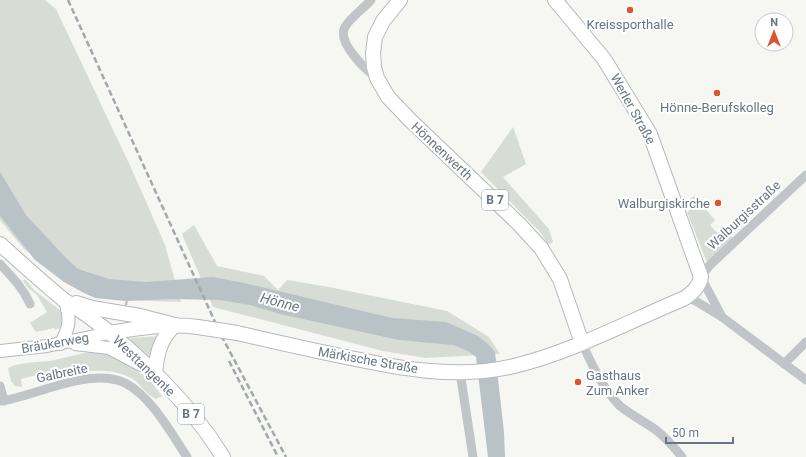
<svg xmlns="http://www.w3.org/2000/svg" width="806" height="457" font-family="Roboto,sans-serif">
<style>
.green{fill:#d7ddd4}
.water{fill:#b9c3c7}
.lines{fill:none;stroke-linecap:round;stroke-linejoin:round}
.stream{stroke:#b9c3c7;stroke-width:2.5}
.secondary-casing{stroke:#b4b9bc;stroke-width:14}
.primary-casing{stroke:#b5b9bc;stroke-width:16}
.street{stroke:#c1c5c8;stroke-width:9}
.secondary{stroke:#fff;stroke-width:12}
.primary{stroke:#fff;stroke-width:14}
.rail{stroke:#a3a8ad;stroke-width:2.5;stroke-dasharray:6 3;stroke-linecap:butt}
.primary-bridge-casing{stroke:#b5b9bc;stroke-width:16;stroke-linecap:butt}
.primary-bridge{stroke:#fff;stroke-width:14}
.poi-dot{fill:#d75732;stroke:#fff;stroke-width:1.5}
.labels{text-anchor:middle;dominant-baseline:central;stroke-width:4;stroke-linejoin:round;paint-order:stroke}
.shield{fill:#fff;stroke:#959fa8;stroke-width:1}
.shield-label{font-size:12px;font-weight:bold;fill:#677682}
.poi-label{font-size:13px;fill:#677682;stroke:#fff}
.street-label{font-size:13px;fill:#677682;stroke:#fff}
.water-label{font-size:14px;font-style:italic;fill:#63777f;stroke:#fff}
</style>
<rect width="100%" height="100%" fill="#f6f6f3"/>
<!-- green -->
<g class="green">
<path d="M0,0H45L56,9L133,172L165,245L181,302L119,300L78,289L24,249L0,220Z"/>
<path d="M513,127L526,164L503,177L549,229L553,242L548,245L541,233L481,172Z"/>
<path d="M694,196L715,220L710,225L717,233L722,229L735,239L708,265L687,212L695,206L690,199Z"/>
<path d="M194,225L217,266L264,276L278,290L287,280L329,287L447,311L489,337L500,354L425,358L383,351L213,307L182,234Z"/>
<path d="M25,279L34,290L61,311L64,317L63,326L55,330L54,328L36,332L30,323L47,312L37,295L28,288L23,281Z"/>
<path d="M159,336L152,358L131,340V338Z"/>
<path d="M90,352L105,354L121,361L149,379L162,396L156,399C145,394 142,385 133,379C107,364 73,372 47,381L44,373L21,379L22,387L15,386L11,381L8,368C22,361 40,363 55,360C67,357 78,354 90,352Z"/>
</g>
<!-- water -->
<path class="water" d="M0,172L26,215L66,258L78,269L109,279L146,282L213,277L244,283L392,318L446,322L478,336L488,344L495,352L504,432L505,457H488L476,357L468,351L453,345L399,340L280,314L250,305L220,300L171,299L125,301L95,298L84,293L64,282L35,260L0,216Z"/>
<g class="lines">
<!-- stream -->
<path class="stream" d="M126,305L127,298"/>
<defs>
<g id="secondary">
<path d="M60,344C71,326 70,319 65,300"/>
<path d="M75,344L109,348L141,365"/>
<path d="M0,351L47,346L109,333"/>
</g>
<g id="primary">
<path d="M400,0L383,21L375,37L373,53L374,67L377,78L388,97L410,120L519,224L541,248L560,279L582,343"/>
<path d="M0,244C21,263 42,282 64,300C72,305 79,310 87,315C138,353 190,403 223,457"/>
<path d="M76,303L92,308L140,316L175,325"/>
<path d="M109,333C138,328 168,323 198,327"/>
<path d="M237,333C272,341 306,349 341,356C397,368 456,380 514,366C572,352 630,321 685,298C693,292 699,287 701,277L650,134L604,59L555,0"/>
<path d="M155,373C157,353 160,339 175,325"/>
</g>
</defs>
<!-- secondary casing -->
<use href="#secondary" class="secondary-casing"/>
<!-- primary casing -->
<use href="#primary" class="primary-casing"/>
<!-- street -->
<g class="street">
<path d="M371,0C364,8 350,18 345,27C336,42 366,70 377,78"/>
<path d="M0,264C12,277 23,288 30,304"/>
<path d="M685,298L694,300L722,317L806,380"/>
<path d="M722,317L701,277L709,266L806,175"/>
<path d="M582,343C592,365 603,389 620,406C631,415 645,422 656,430C666,438 674,447 682,457"/>
<path d="M784,364L806,342"/>
<path d="M460,372L473,457"/>
<path d="M0,386L4,401"/>
<path d="M0,401C14,400 41,390 56,386C76,380 104,373 125,383C151,396 171,433 187,457"/>
</g>
<!-- secondary -->
<use href="#secondary" class="secondary"/>
<!-- primary -->
<use href="#primary" class="primary"/>
<!-- rail -->
<g class="rail">
<path d="M68,0L221,335L286,457"/>
<path d="M229,361L278,457"/>
</g>
<defs>
<path id="primary-bridge" d="M198,327L237,333"/>
</defs>
<!-- primary-bridge casing -->
<use href="#primary-bridge" class="primary-bridge-casing"/>
<!-- primary-bridge -->
<use href="#primary-bridge" class="primary-bridge"/>
</g>
<!-- markers -->
<g class="poi-dot">
<circle cx="630" cy="10" r="4"/>
<circle cx="717" cy="93" r="4"/>
<circle cx="718" cy="203" r="4"/>
<circle cx="578" cy="382" r="4"/>
</g>
<g class="labels">
<!-- shield labels -->
<g class="shield">
<rect x="482" y="190" width="26" height="20" rx="3"/>
<rect x="178" y="404" width="26" height="20" rx="3"/>
</g>
<g class="shield-label">
<text x="495" y="200">B 7</text>
<text x="191" y="414">B 7</text>
</g>
<!-- poi labels -->
<g class="poi-label">
<text x="630" y="24">Kreissporthalle</text>
<text x="717" y="107">Hönne-Berufskolleg</text>
<text x="710" y="203" text-anchor="end">Walburgiskirche</text>
<text x="586" y="375" text-anchor="start">Gasthaus<tspan x="586" dy="15">Zum Anker</tspan></text>
</g>
<!-- street labels -->
<g class="street-label">
<text transform="translate(633 109) rotate(61)">Werler Straße</text>
<text transform="translate(442 151) rotate(43)">Hönnenwerth</text>
<text transform="translate(744 215) rotate(-43)">Walburgisstraße</text>
<text transform="translate(55 343) rotate(-10)">Bräukerweg</text>
<text transform="translate(368 360) rotate(10)">Märkische Straße</text>
<text transform="translate(144 366) rotate(44)">Westtangente</text>
<text transform="translate(62 373) rotate(-12)">Galbreite</text>
</g>
<!-- water labels -->
<g class="water-label">
<text transform="translate(280 302) rotate(15)">Hönne</text>
</g>
</g>
<!-- north arrow -->
<g transform="translate(774 32)"><circle r="19" fill="#ffffff" stroke="#c2c8cd"/>
<path d="M0-3L7 15L0 10L-7 15Z" fill="#d75732"/>
<text y="-6" font-size="11" font-weight="bold" text-anchor="middle" fill="#677682">N</text>
</g>
<!-- scale -->
<path d="M666 437v6h67v-6" fill="none" stroke="#677682" stroke-width="2"/>
<text x="672" y="437" font-size="12" fill="#677682" stroke="#ffffff" stroke-width="3" paint-order="stroke">50 m</text>
</svg>
